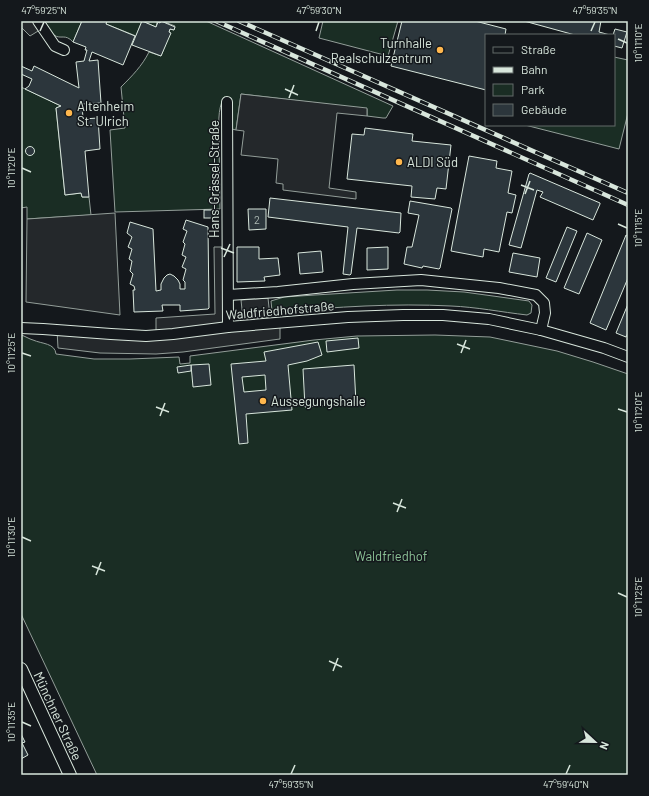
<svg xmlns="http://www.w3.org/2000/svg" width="649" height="796" font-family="Barlow,sans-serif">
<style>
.green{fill:#1a2d24;stroke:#939e99}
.parking{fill:#24282b;stroke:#939e99}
.building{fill:#2c363c;stroke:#d8e6dc;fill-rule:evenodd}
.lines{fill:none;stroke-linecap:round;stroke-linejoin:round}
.minor-casing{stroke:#d8e6dc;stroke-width:12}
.tertiary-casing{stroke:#d8e6dc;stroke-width:14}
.minor{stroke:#14181c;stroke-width:10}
.tertiary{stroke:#14181c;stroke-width:12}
.rail-casing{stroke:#d8e6dc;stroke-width:4.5}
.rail{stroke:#14181c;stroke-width:3;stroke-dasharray:9;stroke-linecap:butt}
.ticks{fill:none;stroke:#d8e6dc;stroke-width:1.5}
.poi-dot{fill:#ffb74d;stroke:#14181c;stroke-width:1.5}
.labels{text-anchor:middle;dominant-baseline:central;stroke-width:3;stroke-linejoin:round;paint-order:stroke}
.number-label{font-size:11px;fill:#adbab4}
.poi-label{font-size:13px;fill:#d8e6dc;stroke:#14181c;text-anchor:start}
.street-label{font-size:13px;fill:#d8e6dc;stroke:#14181c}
.park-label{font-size:13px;fill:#8ac095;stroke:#14181c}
.neatline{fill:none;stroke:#d8e6dc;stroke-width:1.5}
.ticks-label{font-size:10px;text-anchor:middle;fill:#d8e6dc}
</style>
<rect width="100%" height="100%" fill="#14181c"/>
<!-- green -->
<g class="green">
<path d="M44,21H82L73,42C65,33 61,40 54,35C51,33 47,24 44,21Z"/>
<path d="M107,21H161L160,23L157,22L156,27L142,21L136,36L106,24Z"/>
<path d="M162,21H206L393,106L386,118H383L367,116V109L241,94L236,130L232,129L231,124V98L224,97C217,110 219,126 219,140C219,163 220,186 220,209L115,212L110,130L125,128L121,87C132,76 142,66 149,52L161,56L170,33L169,32L170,29L174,30L175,26Z"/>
<path d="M323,21H398L388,56L319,38Z"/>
<path d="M614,57L628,60V113L619,149L525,125H614Z"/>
<path d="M21,87L61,106L56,108L65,195L81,193L82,197H89L91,215L27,219V207L21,208Z"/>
<path d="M397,290H427L464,292L529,301L532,305L531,313L527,315C501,312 476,307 451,306C394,303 336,307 279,312L272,311L271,301L284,297L315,295Z"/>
<path d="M21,335C25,336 29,339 33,340C42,344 55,343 56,354L94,359H130L179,357L180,364L190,363V356L314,340L357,336L435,335L490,337L557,351L593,362L628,374V775H97L21,614Z"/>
</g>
<!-- parking -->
<g class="parking">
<path d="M21,21H38L43,28L30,36L21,27Z"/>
<path d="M241,94L367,108V116L337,113L329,188L356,192V199L283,190V184L276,183L278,159L241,155L244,131L236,130Z"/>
<path d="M115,213L120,315L26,302L27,219Z"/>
<path d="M214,247H228V327L280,322V339L183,352L156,354L100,353L58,348L57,330L156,336V318L215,314Z"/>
<path d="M268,298L270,317L243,319L241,300Z"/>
</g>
<!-- building -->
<g class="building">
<path d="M82,21H107L106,24L135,36L123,65L92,52L89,61L98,60L101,103L82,104L83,119L98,118L100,149L85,151L89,197H82L81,193L65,195L56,108L61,106L25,89L29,86L32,79L21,74V66L32,71L34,66L79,88L76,62L84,61L87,50H85L86,47L73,42Z"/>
<path d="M142,21L156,27L158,22L160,23L161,21L175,27L174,30L170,29L169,32L171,33L161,56L132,45Z"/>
<path d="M402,21H475L506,29L505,35H486V90L391,66Z"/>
<path d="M524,21H601L599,32L610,35H575Z"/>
<path d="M615,29L627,32L622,48L614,46V35H613Z"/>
<path d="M365,128L413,134L412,141L451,145L446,189L437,188L435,199L411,197L412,186L347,179L352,134L364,135Z"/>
<circle cx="30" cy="151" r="4.5"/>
<path d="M469,156L497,161L496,168L512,171L508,193L516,195L512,213L507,212L499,252L484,249L483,257L451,251Z"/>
<path d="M530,173L600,203V204L593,220L540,197L543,192L537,190L521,248L509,245L529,174Z"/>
<path d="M270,198L401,213L400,232L399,233L357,228L351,274L350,275L343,274L348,227L268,217Z"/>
<path d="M410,201L451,208L452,209L440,268L439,269L423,266L422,268L404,264L407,247H412L419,215L408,213Z"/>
<path d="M248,209H266V229L249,230Z"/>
<rect x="204" y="210" width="11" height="8"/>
<path d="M186,220L208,227L209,308L208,309L180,311V305H162L163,311L134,312L133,290H135L134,286L130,284L133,274L130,271L132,261L129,259L132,249L128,247L132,237L127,233L130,222L153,229L156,291L161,290V284L164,278L167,275L170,274L174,276L178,280L180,284V289H185V282L183,280L186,269L182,267L186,257L182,255L185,244L183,242L187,231L183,229Z"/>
<path d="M567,227L577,231L556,282L546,278Z"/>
<path d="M587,233L602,240L579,294L564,288Z"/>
<path d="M626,235L628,236V278L606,330L590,323Z"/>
<path d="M237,247H259V259L278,258L280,275L264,277L265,281L237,282Z"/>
<path d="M388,247V269L367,270V248Z"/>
<path d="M321,251L323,272L300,274L298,253Z"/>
<path d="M513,253L540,258L537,277L509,272Z"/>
<path d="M628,304V333L626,337L616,333Z"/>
<path d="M358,338L359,348L327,352L326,341Z"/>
<path d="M318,342L322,355L307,361L288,365L292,410L246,414L248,443L239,444L231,364L266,361L264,352ZM265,375L266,390L244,392L242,377Z"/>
<path d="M209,364L211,385L193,387L191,365Z"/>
<path d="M191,365V371L178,373L177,367Z"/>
<path d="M354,365L356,403L305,407L303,369Z"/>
<path d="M21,734L25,742L22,743L28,755L21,759Z"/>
</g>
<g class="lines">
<defs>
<g id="minor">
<path d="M38,21L55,46L64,50"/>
<path d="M227,102L228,327"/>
<path d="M228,295L278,292L353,284L421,280L450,283L499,288L536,295L544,303L545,313L541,330"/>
<path d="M21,328L43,329L111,334L146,336L173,334L228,327L348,317L403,315H443L489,319L541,330L604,348L628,357"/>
</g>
<path id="tertiary" d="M21,669L70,775"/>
</defs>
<!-- minor casing -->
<use href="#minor" class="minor-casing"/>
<!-- tertiary casing -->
<use href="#tertiary" class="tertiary-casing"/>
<!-- minor -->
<use href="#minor" class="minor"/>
<!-- tertiary -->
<use href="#tertiary" class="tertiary"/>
<defs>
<g id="rail">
<path d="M216,21L628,205"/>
<path d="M239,21L628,193"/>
</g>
</defs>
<!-- rail casing -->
<use href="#rail" class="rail-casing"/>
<!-- rail -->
<use href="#rail" class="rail"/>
</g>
<!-- ticks -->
<path class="ticks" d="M40,31L44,22M316,31L319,22M591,31L595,22M618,39L627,43M285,89L298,95M289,98L294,85M22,168L31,172M521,185L534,190M525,194L530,181M618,224L627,228M221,248L234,253M224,257L230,244M457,344L470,349M22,353L31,356M461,353L466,340M156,407L169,412M618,409L627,412M160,416L165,403M393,503L406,508M397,512L402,499M22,537L31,541M92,566L105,571M96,575L101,562M618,593L627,597M329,661L342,667M333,671L338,658M22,722L31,726M291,774L295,765M566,774L570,765"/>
<!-- markers -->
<g class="poi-dot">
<circle cx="440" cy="50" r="4"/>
<circle cx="69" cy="113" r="4"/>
<circle cx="399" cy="162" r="4"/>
<circle cx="263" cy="401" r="4"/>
</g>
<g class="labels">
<!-- number labels -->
<g class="number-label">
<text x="257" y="219">2</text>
</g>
<!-- poi labels -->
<g class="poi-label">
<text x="432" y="43" text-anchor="end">Turnhalle<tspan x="432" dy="15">Realschulzentrum</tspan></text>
<text x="77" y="106">Altenheim<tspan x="77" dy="15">St. Ulrich</tspan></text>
<text x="407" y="162">ALDI Süd</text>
<text x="271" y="401">Aussegungshalle</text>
</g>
<!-- street labels -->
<g class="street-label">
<text transform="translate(214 179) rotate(-90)">Hans-Grässel-Straße</text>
<text transform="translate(280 310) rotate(-5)">Waldfriedhofstraße</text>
<text transform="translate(58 716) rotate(65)">Münchner Straße</text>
</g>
<!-- park labels -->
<g class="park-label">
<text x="391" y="556">Waldfriedhof</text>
</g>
</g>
<!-- border -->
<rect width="649" height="796" fill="none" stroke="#14181c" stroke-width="44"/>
<!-- legend -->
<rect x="485" y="34" width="130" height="92" fill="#14181c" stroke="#626a69"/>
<rect x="493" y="47" width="20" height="6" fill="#14181c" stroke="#626a69"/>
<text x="521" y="54" font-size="12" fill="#d8e6dc">Straße</text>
<rect x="493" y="67" width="20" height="6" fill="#d8e6dc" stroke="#626a69"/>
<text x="521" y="74" font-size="12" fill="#d8e6dc">Bahn</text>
<rect x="493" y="84" width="20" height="12" fill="#1a2d24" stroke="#626a69"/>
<text x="521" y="94" font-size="12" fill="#d8e6dc">Park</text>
<rect x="493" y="104" width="20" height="12" fill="#2c363c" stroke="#626a69"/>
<text x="521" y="114" font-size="12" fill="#d8e6dc">Gebäude</text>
<!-- north arrow -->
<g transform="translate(595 742) rotate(112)" stroke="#14181c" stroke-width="3" paint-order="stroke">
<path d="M0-3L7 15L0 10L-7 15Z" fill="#d8e6dc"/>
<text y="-6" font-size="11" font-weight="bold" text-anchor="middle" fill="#d8e6dc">N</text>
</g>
<rect x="22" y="22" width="605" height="752" class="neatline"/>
<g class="ticks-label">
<text x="44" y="14">47°59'25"N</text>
<text x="319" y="14">47°59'30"N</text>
<text x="595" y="14">47°59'35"N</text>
<text transform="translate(638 43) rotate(-90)" y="4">10°11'10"E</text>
<text transform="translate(11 168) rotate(-90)" y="4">10°11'20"E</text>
<text transform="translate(638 228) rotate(-90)" y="4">10°11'15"E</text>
<text transform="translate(11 353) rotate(-90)" y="4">10°11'25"E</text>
<text transform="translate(638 412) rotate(-90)" y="4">10°11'20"E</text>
<text transform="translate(11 537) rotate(-90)" y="4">10°11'30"E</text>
<text transform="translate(638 597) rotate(-90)" y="4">10°11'25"E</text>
<text transform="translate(11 722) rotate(-90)" y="4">10°11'35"E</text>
<text x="291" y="788">47°59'35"N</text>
<text x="566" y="788">47°59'40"N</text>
</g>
</svg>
